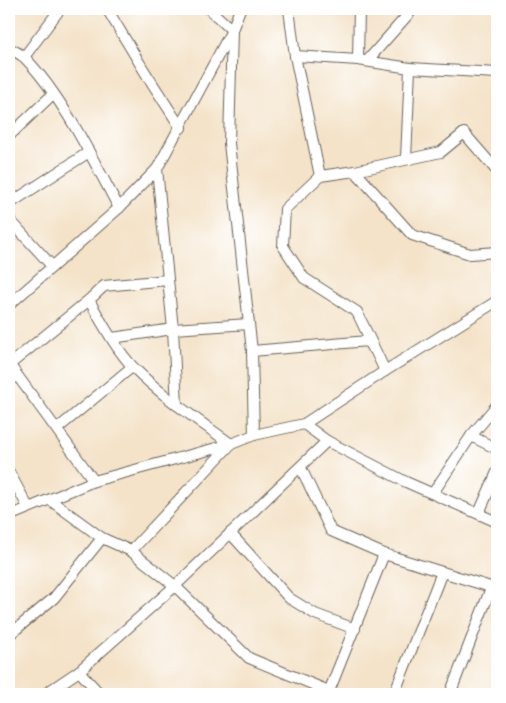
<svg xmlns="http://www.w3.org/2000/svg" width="506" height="703" font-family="Caveat,sans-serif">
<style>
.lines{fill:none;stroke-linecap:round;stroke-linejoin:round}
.street-casing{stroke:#686259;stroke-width:12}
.street{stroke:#fff;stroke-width:10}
</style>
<rect width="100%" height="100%" fill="#fff"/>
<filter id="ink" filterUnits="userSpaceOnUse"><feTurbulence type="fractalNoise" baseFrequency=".02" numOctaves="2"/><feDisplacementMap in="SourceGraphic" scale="10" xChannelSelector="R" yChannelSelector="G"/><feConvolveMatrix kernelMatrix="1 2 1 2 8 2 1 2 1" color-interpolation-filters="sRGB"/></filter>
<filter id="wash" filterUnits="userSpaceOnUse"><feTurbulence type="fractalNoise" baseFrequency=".0096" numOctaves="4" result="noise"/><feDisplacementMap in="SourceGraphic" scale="20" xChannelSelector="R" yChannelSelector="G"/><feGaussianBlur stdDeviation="1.12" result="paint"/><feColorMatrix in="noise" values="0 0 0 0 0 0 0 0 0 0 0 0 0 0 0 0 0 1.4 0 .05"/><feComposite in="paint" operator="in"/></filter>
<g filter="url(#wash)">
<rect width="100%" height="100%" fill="#f4e3c9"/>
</g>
<g filter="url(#ink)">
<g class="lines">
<defs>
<g id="street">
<path d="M107,9L145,72L181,128"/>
<path d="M209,9L232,30L229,143L252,351L254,435"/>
<path d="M289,9L295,56L320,176"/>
<path d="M9,48C14,51 21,54 25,58C63,97 93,160 119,208"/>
<path d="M295,56L358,60L359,9"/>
<path d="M24,57L60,9"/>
<path d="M358,60L410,68L497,73"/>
<path d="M367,61L413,9"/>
<path d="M9,136L53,94"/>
<path d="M406,159L410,68"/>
<path d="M157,169L173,329L177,405"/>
<path d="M355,171L412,235L470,254L497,252"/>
<path d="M9,204L89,152"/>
<path d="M9,219L52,266"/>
<path d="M89,300C101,321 117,351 134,368C163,397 198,420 231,444L131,551"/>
<path d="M9,305L119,208L157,169L232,30L240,9"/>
<path d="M112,338L173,329L249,324"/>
<path d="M252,351L368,341L372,348"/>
<path d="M9,364L94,481"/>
<path d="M9,365L89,300L104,286L167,280"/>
<path d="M385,371L357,312L304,278L283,246L285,209L320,176L355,171L441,152L464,133L497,171"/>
<path d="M57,429L132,367"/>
<path d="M471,436L497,449"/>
<path d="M327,441L406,482L497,522"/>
<path d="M301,468L331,531L384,554L497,589"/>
<path d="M9,472L28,507"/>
<path d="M433,493L471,436L497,405"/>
<path d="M50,500L102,538L131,551L175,586L249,658L329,691"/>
<path d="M479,513L497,472"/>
<path d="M9,516L94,481L231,444L254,435L304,424L385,371L497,301"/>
<path d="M230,533L289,598L315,614L355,629"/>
<path d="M9,635L54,598L102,538"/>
<path d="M79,671L100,694"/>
<path d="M45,694L79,671L175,586L327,441L304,424"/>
<path d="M328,694L384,554"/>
<path d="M394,694L442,572"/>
<path d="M450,694L491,588"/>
</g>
</defs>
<!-- street casing -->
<use href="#street" class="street-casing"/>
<!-- street -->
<use href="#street" class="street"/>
</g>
</g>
<!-- margin -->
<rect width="506" height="703" fill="none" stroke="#fff" stroke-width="30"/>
</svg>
